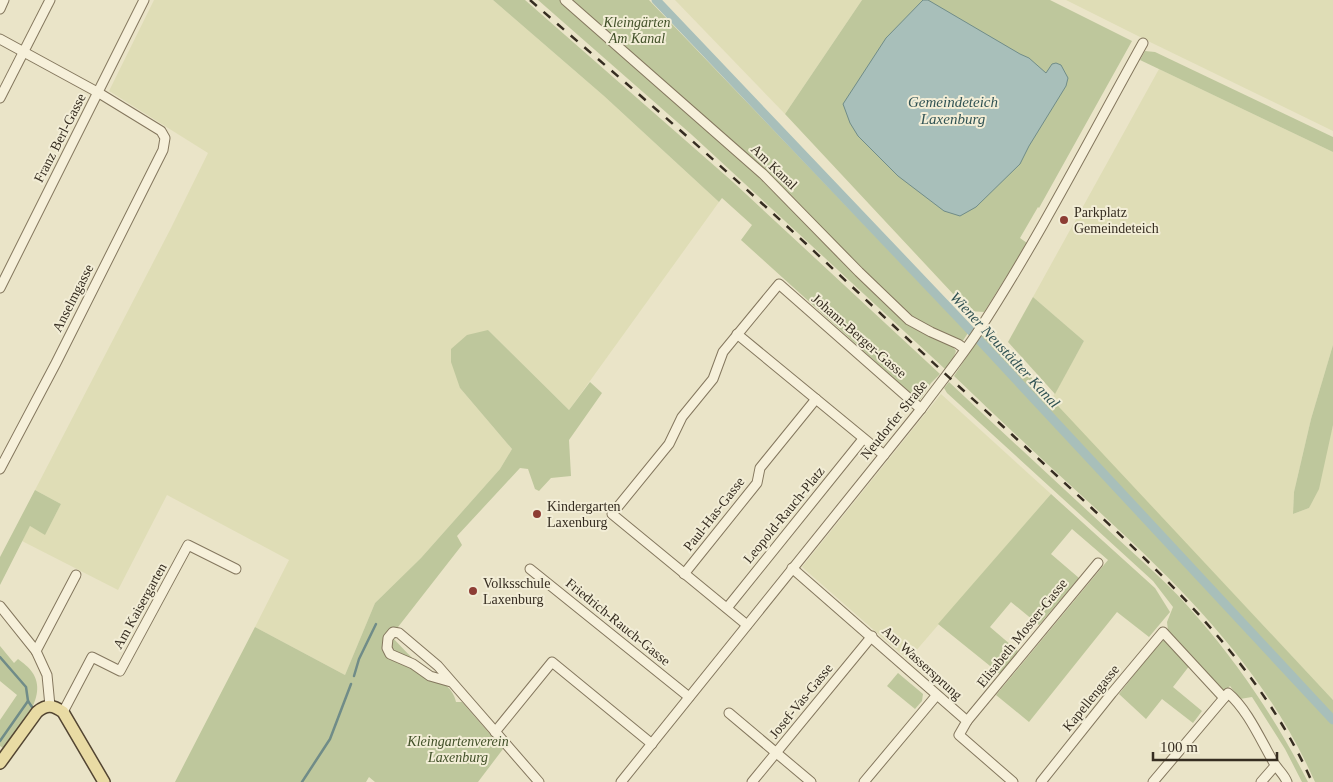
<svg xmlns="http://www.w3.org/2000/svg" width="1333" height="782" font-family="Georgia,serif">
<style>
.farmland{fill:#dfddb6}
.green{fill:#bec79c}
.water{fill:#a8bfba;stroke:#708c88}
.lines{fill:none;stroke-linecap:round;stroke-linejoin:round}
.stream{stroke:#708c88;stroke-width:2.5}
.canal{stroke:#a8bfba;stroke-width:9}
.minor-casing{stroke:#84775e;stroke-width:11}
.major-casing{stroke:#534532;stroke-width:14}
.minor{stroke:#f6f0da;stroke-width:9}
.major{stroke:#e9dba4;stroke-width:11}
.rail{stroke:#362d21;stroke-width:2.5;stroke-dasharray:9 9;stroke-linecap:butt}
.poi-dot{fill:#8d3d34;stroke:#f2edd6;stroke-width:2}
.labels{text-anchor:middle;dominant-baseline:central;stroke-width:4;stroke-linejoin:round;paint-order:stroke}
.park-label{font-size:14px;font-style:italic;fill:#425129;stroke:#f2edd6}
.street-label{font-size:14px;fill:#362d21;stroke:#f2edd6}
.poi-label{font-size:14px;fill:#362d21;stroke:#f2edd6;text-anchor:start}
.water-label{font-size:15px;font-style:italic;fill:#315354;stroke:#f2edd6}
</style>
<rect width="100%" height="100%" fill="#eae4c8"/>
<!-- farmland -->
<g class="farmland">
<path d="M154,0H493L604,96L719,202L569,410L488,330L460,388L512,449L500,469L421,558L375,603L345,675L255,627L289,560L167,495L118,590L22,541L30,526L45,534L61,504L35,490L171,228L208,153L109,91Z"/>
<path d="M675,0H862L785,114Z"/>
<path d="M1066,0H1333V131L1150,42Z"/>
<path d="M1159,69L1333,152V345L1311,419L1294,492L1293,514L1309,508L1333,425V700L1051,400L1084,341L1033,297Z"/>
<path d="M941,394L1051,494L908,660L802,567Z"/>
</g>
<!-- green -->
<g class="green">
<path d="M493,0H525L733,182L940,374L931,383L919,401L741,240L752,225L722,198L719,202L604,96Z"/>
<path d="M538,0H649L968,333L962,342L951,344L956,351L953,359L945,369L692,135Z"/>
<path d="M862,0H1050L1132,41L1039,208L1038,207L1020,238L1027,243L1025,247L984,312L969,311L785,114Z"/>
<path d="M1145,51L1155,52L1333,137V152L1140,60Z"/>
<path d="M1033,297L1084,341L1055,394L1008,342Z"/>
<path d="M488,330L569,410L590,382L602,393L569,440L571,476L551,478L539,491L535,489L528,469L520,468L457,536L462,545L391,636C402,647 412,659 425,669C436,678 453,686 456,702H462L503,749L478,782H375L369,777L366,782H175L255,627L345,675L375,603L421,558L500,469L512,449L460,388L451,362V349L467,335Z"/>
<path d="M983,332H989L1333,700V782H1315C1262,663 1175,581 1081,495C1038,456 996,416 954,376Z"/>
<path d="M1333,345V425L1319,489L1309,508L1293,514L1294,492L1311,419Z"/>
<path d="M949,382C1000,430 1052,478 1104,526C1136,556 1171,585 1199,619C1242,669 1278,723 1308,782H1302L1285,749L1252,697L1240,699L1230,686L1225,691L1220,690L1204,669L1168,631L1167,622L1173,607L1153,581L947,393L944,388Z"/>
<path d="M35,490L61,504L45,535L30,526L0,585V557Z"/>
<path d="M1051,494L1155,588L1170,612L1149,637L1117,612L1029,722L996,695L1108,560L1072,529L1051,554L1079,578L1039,625L1011,602L990,627L1018,651L1000,674L938,624Z"/>
<path d="M1167,639L1190,665L1173,687L1202,711L1193,723L1162,699L1146,719L1119,694L1160,642Z"/>
<path d="M0,646L14,663L18,659C23,663 29,667 32,672C50,697 17,730 3,748L0,746V720L17,695L0,681Z"/>
<path d="M898,673L923,694L922,701L915,709L887,686Z"/>
</g>
<!-- water -->
<path class="water" d="M923,0H928L1020,54L1029,58L1046,73L1052,64L1056,63L1061,65L1068,78L1066,86L1029,146L1020,164L976,207L960,216L944,211L898,176L858,136L850,123L843,104L886,38Z"/>
<g class="lines">
<!-- stream -->
<g class="stream">
<path d="M0,657L26,687L28,701L0,741"/>
<path d="M354,676L359,659L376,624"/>
<path d="M28,701L32,707"/>
<path d="M302,782L330,739L351,684"/>
</g>
<!-- canal -->
<path class="canal" d="M656,0L968,328L1333,720"/>
<defs>
<g id="minor">
<path d="M565,0L763,174L859,272L909,320L931,332L958,344L965,349"/>
<path d="M0,9L4,0"/>
<path d="M0,39L99,93L161,131L165,138L163,150L56,363L0,469"/>
<path d="M0,98L50,0"/>
<path d="M0,288L144,0"/>
<path d="M737,334L884,455"/>
<path d="M792,568L967,721L959,735L1013,782"/>
<path d="M530,569L689,697"/>
<path d="M684,574L757,483L760,468L816,399"/>
<path d="M0,606L36,651L47,675L50,706"/>
<path d="M727,608L863,439"/>
<path d="M747,625L612,514L669,444L682,417L713,379L723,352L779,284L921,409"/>
<path d="M36,651L76,575"/>
<path d="M451,682L430,676L413,664L390,654L387,648L388,638L393,632L399,633L438,666L539,782"/>
<path d="M63,712L92,657L120,671L188,545L236,569"/>
<path d="M729,713L811,782"/>
<path d="M967,721L1098,563"/>
<path d="M495,732L552,662L652,744"/>
<path d="M621,782L921,409C941,382 963,355 981,327C1040,236 1090,138 1143,43"/>
<path d="M752,782L872,636"/>
<path d="M864,782L936,696"/>
<path d="M1041,782L1112,693L1163,632L1224,698L1228,693C1248,710 1261,741 1274,763C1278,770 1284,774 1287,782"/>
<path d="M1153,782L1224,698"/>
<path d="M1261,782L1275,766"/>
</g>
<path id="major" d="M0,763L37,712C47,704 53,705 63,712L104,782"/>
</defs>
<!-- minor casing -->
<use href="#minor" class="minor-casing"/>
<!-- major casing -->
<use href="#major" class="major-casing"/>
<!-- minor -->
<use href="#minor" class="minor"/>
<!-- major -->
<use href="#major" class="major"/>
<!-- rail -->
<path class="rail" d="M530,0C596,58 663,114 728,173C805,241 878,312 953,381C1007,430 1061,479 1114,529C1192,603 1268,682 1312,782"/>
</g>
<!-- markers -->
<g class="poi-dot">
<circle cx="1064" cy="220" r="5"/>
<circle cx="537" cy="514" r="5"/>
<circle cx="473" cy="591" r="5"/>
</g>
<g class="labels">
<!-- park labels -->
<g class="park-label">
<text x="637" y="22">Kleingärten<tspan x="637" dy="16">Am Kanal</tspan></text>
<text x="458" y="741">Kleingartenverein<tspan x="458" dy="16">Laxenburg</tspan></text>
</g>
<!-- street labels -->
<g class="street-label">
<text transform="translate(60 138) rotate(-63)">Franz Berl-Gasse</text>
<text transform="translate(774 167) rotate(44)">Am Kanal</text>
<text transform="translate(73 298) rotate(-63)">Anselmgasse</text>
<text transform="translate(859 336) rotate(41)">Johann-Berger-Gasse</text>
<text transform="translate(894 420) rotate(-51)">Neudorfer Straße</text>
<text transform="translate(714 514) rotate(-52)">Paul-Has-Gasse</text>
<text transform="translate(784 515) rotate(-51)">Leopold-Rauch-Platz</text>
<text transform="translate(140 606) rotate(-61)">Am Kaisergarten</text>
<text transform="translate(618 622) rotate(39)">Friedrich-Rauch-Gasse</text>
<text transform="translate(1022 633) rotate(-51)">Elisabeth Mosser-Gasse</text>
<text transform="translate(922 663) rotate(42)">Am Wassersprung</text>
<text transform="translate(1091 698) rotate(-51)">Kapellengasse</text>
<text transform="translate(801 701) rotate(-51)">Josef-Vas-Gasse</text>
</g>
<!-- poi labels -->
<g class="poi-label">
<text x="1074" y="212">Parkplatz<tspan x="1074" dy="16">Gemeindeteich</tspan></text>
<text x="547" y="506">Kindergarten<tspan x="547" dy="16">Laxenburg</tspan></text>
<text x="483" y="583">Volksschule<tspan x="483" dy="16">Laxenburg</tspan></text>
</g>
<!-- water labels -->
<g class="water-label">
<text x="953" y="102">Gemeindeteich<tspan x="953" dy="17">Laxenburg</tspan></text>
<text transform="translate(1005 350) rotate(47)">Wiener Neustädter Kanal</text>
</g>
</g>
<!-- scale -->
<path d="M1153 752v8h124v-8" fill="none" stroke="#362d21" stroke-width="2.5"/>
<text x="1160" y="752" font-size="15" fill="#362d21" stroke="#f2edd6" stroke-width="4" paint-order="stroke">100 m</text>
</svg>
